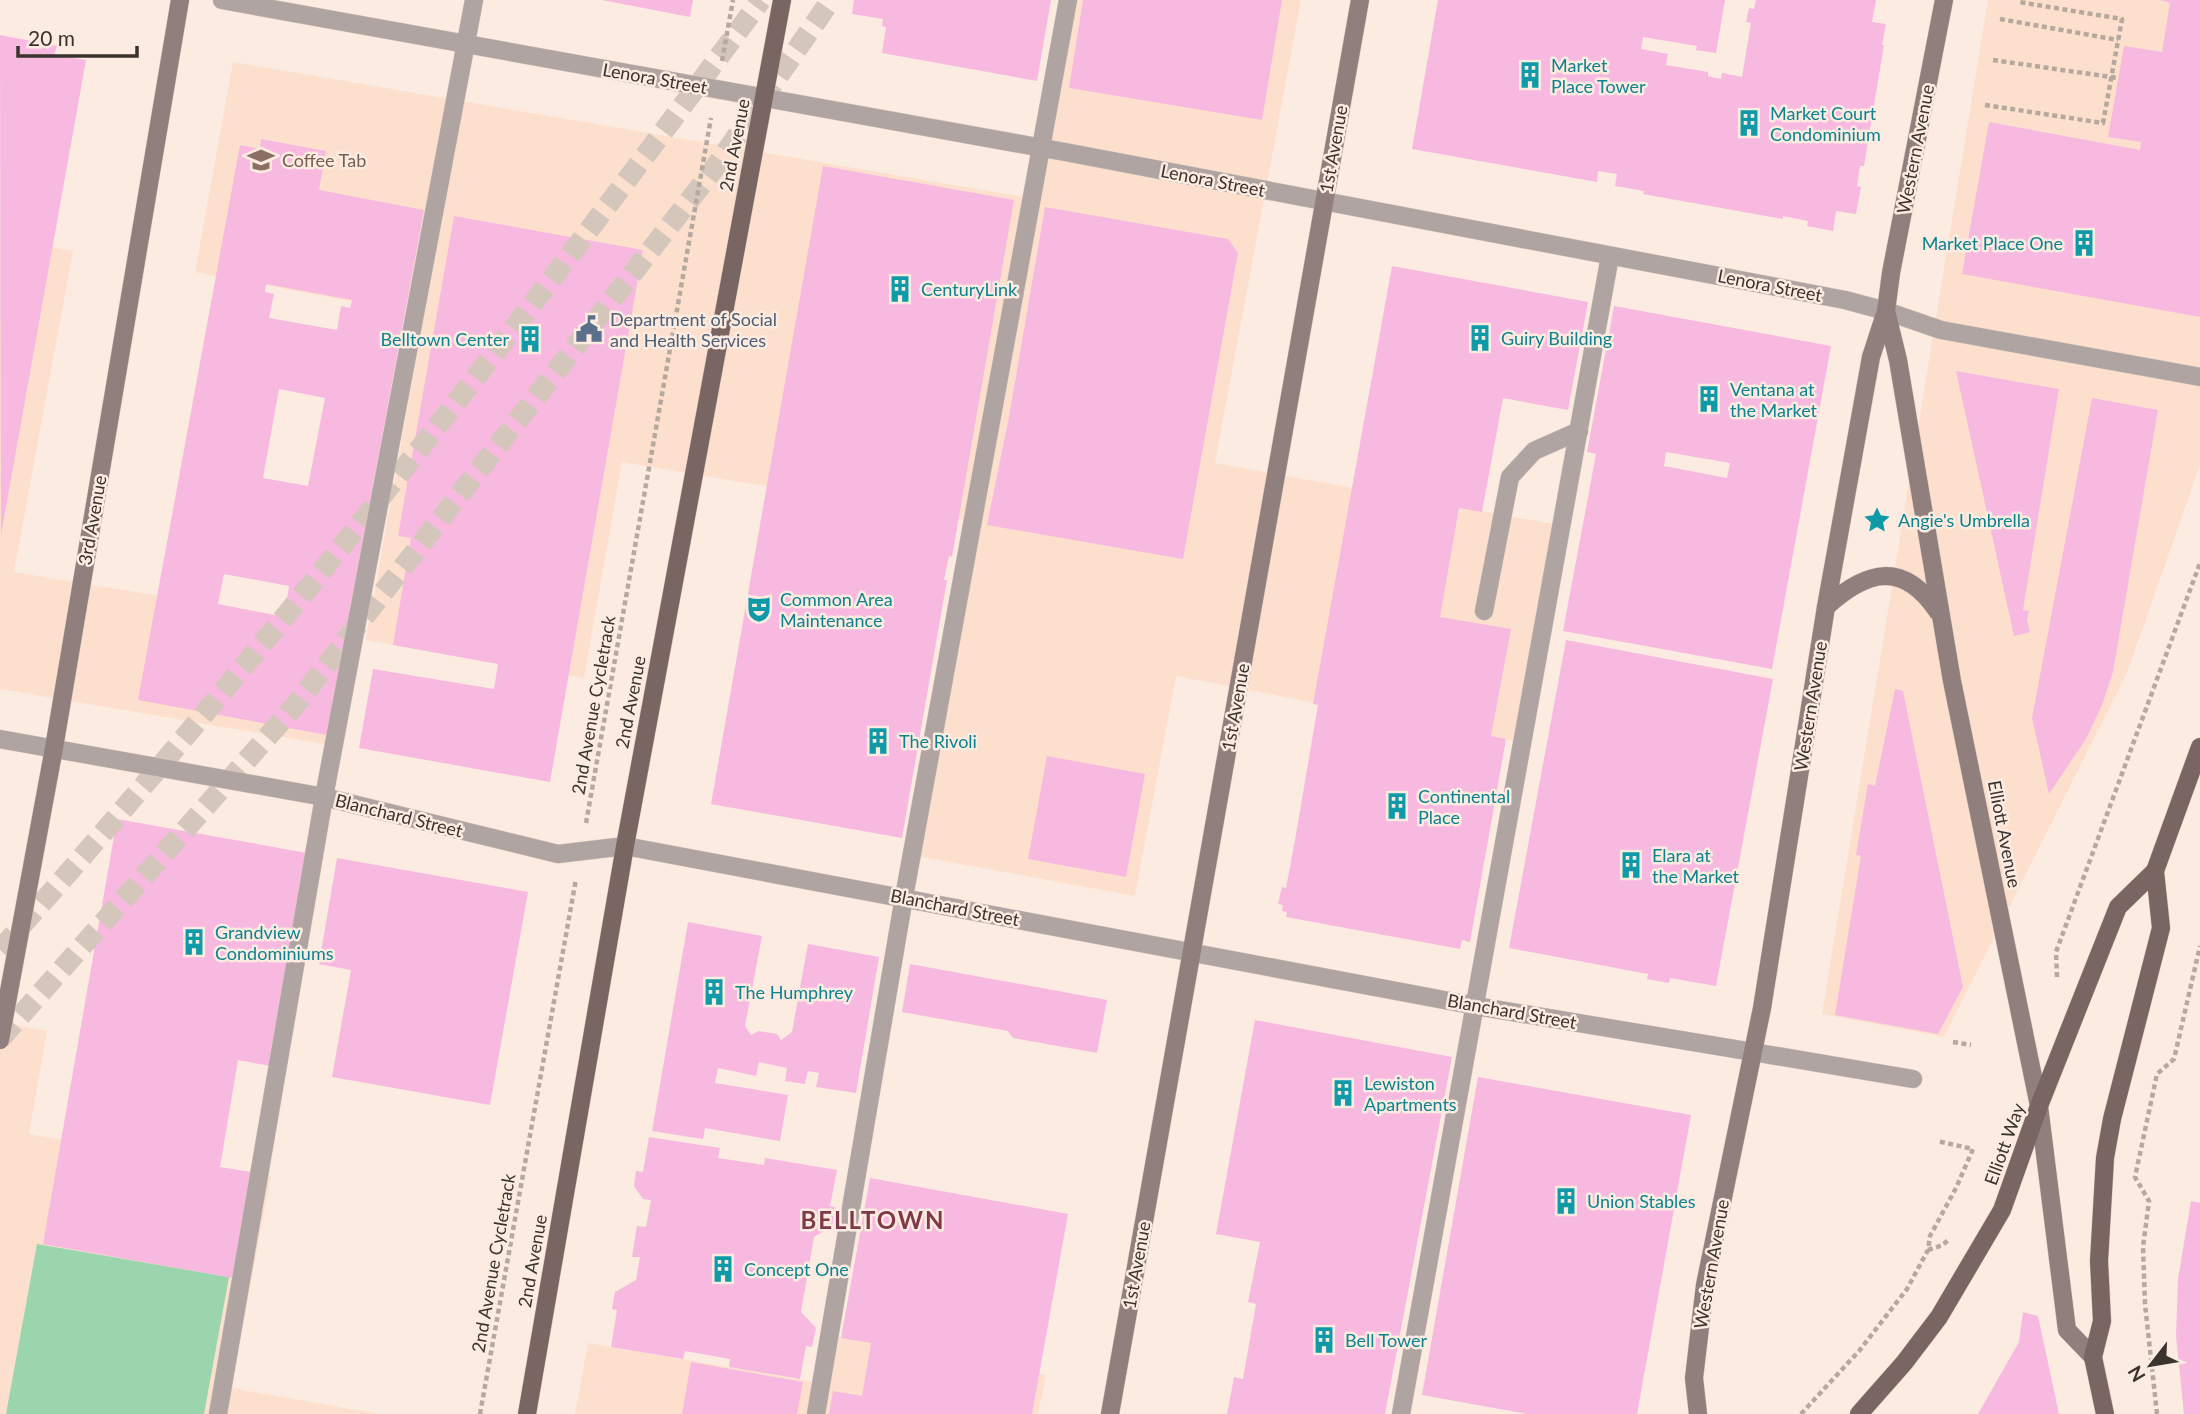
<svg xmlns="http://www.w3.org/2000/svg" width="2200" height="1414" font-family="Lato,sans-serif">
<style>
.built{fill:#fce0cd}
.green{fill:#9ad5ae}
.building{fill:#f7b9e0;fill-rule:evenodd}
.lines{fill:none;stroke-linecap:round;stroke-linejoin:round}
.motorway-tunnel{stroke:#d5c6bc;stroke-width:21;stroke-dasharray:21 10;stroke-linecap:butt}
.service-casing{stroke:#d5c6bc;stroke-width:19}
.minor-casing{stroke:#d5c6bc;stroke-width:19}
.tertiary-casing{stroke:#d5c6bc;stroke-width:19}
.secondary-casing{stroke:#d5c6bc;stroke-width:19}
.primary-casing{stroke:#d5c6bc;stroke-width:19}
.path{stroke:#b5a89f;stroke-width:4.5;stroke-dasharray:5 3.5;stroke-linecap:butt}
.service{stroke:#afa4a2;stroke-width:18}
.minor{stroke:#afa4a2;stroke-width:18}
.tertiary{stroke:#afa4a2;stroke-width:18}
.secondary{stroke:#907f7d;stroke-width:18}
.primary{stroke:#796562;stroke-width:18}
.labels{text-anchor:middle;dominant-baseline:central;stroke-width:5;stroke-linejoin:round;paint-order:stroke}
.culture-label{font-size:18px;fill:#0d838f;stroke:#fcebe0;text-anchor:start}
.street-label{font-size:18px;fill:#3b332e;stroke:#fcebe0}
.education-label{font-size:18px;fill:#785e54;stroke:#fcebe0;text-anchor:start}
.service-label{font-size:18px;fill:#4e5e75;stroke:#fcebe0;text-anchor:start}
.district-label{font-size:24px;font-weight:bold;letter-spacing:2px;fill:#7e384a;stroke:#fcebe0}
</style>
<rect width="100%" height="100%" fill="#fcebe0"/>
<!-- built -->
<g class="built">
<path d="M1077,0H1301L1215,463L1553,524L1513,741L1176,676L1135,896L906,854L966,520L622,462L584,678L366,640L424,315L195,272L233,62L1041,200Z"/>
<path d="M1988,0H2200V465L2127,673L1944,1037L1822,1014Z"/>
<path d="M0,238L73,251L14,572L353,628L330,745L0,689Z"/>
<path d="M0,1022L47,1031L29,1134L271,1176L231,1388L378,1414H0Z"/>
<path d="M823,1334L1046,1375L1038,1414H575L588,1343L814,1382Z"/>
</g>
<!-- green -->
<path class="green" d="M37,1244L229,1277L204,1414H6Z"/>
<!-- building -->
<g class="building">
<path d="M602,0H693L690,17Z"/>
<path d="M854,0H1051L1037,81L882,53L886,27L882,26L883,19L852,14Z"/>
<path d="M1083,0H1282L1262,120L1069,88Z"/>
<path d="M1438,0H1725L1716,53L1696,50L1697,46L1643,37L1641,49L1668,54L1666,65L1708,72V76L1721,79L1722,73L1742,77L1751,23L1746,22L1749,8L1754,9L1756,0H1876L1872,22L1886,24L1882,45H1884L1864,166H1860L1857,186L1861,187L1856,214L1836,211L1833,231L1807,226L1808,221L1783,216V219L1643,194L1644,191L1615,186L1617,174L1598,171L1597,182L1412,149Z"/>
<path d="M2160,0H2200V317L1962,274L1989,122L2140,150L2141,142L2108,137L2124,46L2162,52L2170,3Z"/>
<path d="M0,35L57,46L54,55L86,60L1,535Z"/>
<path d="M261,139L326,151L319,190L424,210L327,735L138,700L240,145L260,149ZM266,284L352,300L350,308L341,306L337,330L269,318L274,294L265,292ZM279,389L325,398L308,486L263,478ZM224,574L289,586L284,617L218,604Z"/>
<path d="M823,166L1014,200L952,557L949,556L944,580H947L902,838L711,804Z"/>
<path d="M1045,207L1228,239L1238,253L1183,559L987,525L1009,417Z"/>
<path d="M454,216L643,250L550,782L359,748L373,669L494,689L498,664L393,645L411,538L398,536Z"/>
<path d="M1392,266L1588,302L1568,410L1503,398L1482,512L1459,508L1440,617L1511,629L1491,736L1506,739L1470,942L1462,940L1460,949L1286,917L1287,912L1282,911L1283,905L1278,904L1282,887L1286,888L1295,840L1318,705L1313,704Z"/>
<path d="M1614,306L1831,346L1772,669L1563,631L1596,454L1587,452ZM1666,452L1730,463L1727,478L1664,466Z"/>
<path d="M1956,371L2059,389L2023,610L2029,611L2027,621L2030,632L2014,636Z"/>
<path d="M2092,398L2158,410L2113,672L2102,705L2086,739L2049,794L2032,718Z"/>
<path d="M1566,640L1773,679L1716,986L1670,978L1669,983L1647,979L1648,974L1509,948Z"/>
<path d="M1895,689L1903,691L1963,987L1938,1034L1835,1015L1861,856L1856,855L1868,784L1875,786Z"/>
<path d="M1047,756L1145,774L1126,877L1028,859Z"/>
<path d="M117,819L307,853L270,1066L238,1060L220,1167L251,1172L233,1278L43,1244Z"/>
<path d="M337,858L528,892L490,1105L332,1077L351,970L319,964Z"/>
<path d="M688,922L762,936L745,1026L751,1035L759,1031L777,1034L781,1040L792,1032L808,944L879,957L856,1093L816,1087L819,1073L808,1071L805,1084L785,1081L787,1068L759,1062L756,1076L718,1068L715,1083L788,1095L780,1141L705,1128L703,1139L652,1131Z"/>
<path d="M910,964L1107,1000L1097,1053L1013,1038L1008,1031L902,1012Z"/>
<path d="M1255,1020L1452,1057L1385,1414H1227L1234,1377L1243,1379L1256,1304L1248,1302L1260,1242L1216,1234Z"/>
<path d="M1478,1077L1691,1115L1637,1414H1527L1422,1395Z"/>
<path d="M649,1137L720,1148L718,1158L764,1165L765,1158L837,1170L830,1206L835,1207L832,1226L814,1237L801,1312L816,1328L812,1347L806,1346L800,1379L729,1367L730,1359L685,1351L683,1359L611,1347L617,1310L612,1309L615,1292L636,1280L640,1257H632L637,1226L646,1227L651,1200L643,1199L634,1186L636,1171L643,1172Z"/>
<path d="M870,1178L1068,1214L1032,1414H829L833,1391L862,1396L871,1343L841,1338Z"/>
<path d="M2191,1201L2200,1203V1414H2184L2176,1336L2178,1279Z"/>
<path d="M2023,1312L2038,1316L2059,1414H1978L2019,1342Z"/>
<path d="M691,1362L803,1382L797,1414H682Z"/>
</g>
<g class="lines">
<!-- motorway-tunnel -->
<g class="motorway-tunnel">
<path d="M0,950C270,648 520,327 761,0"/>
<path d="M0,1039L293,708L714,169L831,0"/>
</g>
<defs>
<g id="service">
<path d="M1484,611L1510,477L1534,451L1579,431"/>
<path d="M218,1414L324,797L474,0"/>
<path d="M816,1414L904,897L1068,0"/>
<path d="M1401,1414L1610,256"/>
</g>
<g id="minor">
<path d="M1886,311L1941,330L2200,377"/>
<path d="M1753,1052L1913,1079"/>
</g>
<g id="tertiary">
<path d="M222,0L1065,152L1845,300L1886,311"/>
<path d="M0,739L324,797L558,854L625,846L1476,1006L1753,1052"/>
</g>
<g id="secondary">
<path d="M1886,311L1898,360L1952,681L2039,1106L2067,1330L2093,1357"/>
<path d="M1826,607C1867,570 1903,560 1938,612"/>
<path d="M0,1040L54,748L180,0"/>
<path d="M1110,1414L1360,0"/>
<path d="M1698,1414L1694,1378L1705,1285L1762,1008L1826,607L1871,357L1886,311L1891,273L1944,0"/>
</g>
<g id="primary">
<path d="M527,1414L625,846L782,0"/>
<path d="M1859,1414L1904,1363L1939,1317L2002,1210L2039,1106L2118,907L2155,871"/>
<path d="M2105,1414L2093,1357L2102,1321L2099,1261L2105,1158L2112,1119L2161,928L2155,871L2200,747"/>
</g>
</defs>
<!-- service casing -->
<use href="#service" class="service-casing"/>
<!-- minor casing -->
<use href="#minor" class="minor-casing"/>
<!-- tertiary casing -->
<use href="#tertiary" class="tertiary-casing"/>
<!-- secondary casing -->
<use href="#secondary" class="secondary-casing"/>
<!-- primary casing -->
<use href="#primary" class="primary-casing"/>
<!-- path -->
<g class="path">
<path d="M2000,19L2118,40"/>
<path d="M1993,60L2118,78"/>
<path d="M722,61L733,0"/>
<path d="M1985,105L2103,123L2122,19L2019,2"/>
<path d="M586,823L711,118"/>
<path d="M2057,977L2056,952L2200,563"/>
<path d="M1953,1042L1971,1045"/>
<path d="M1928,1250L1943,1245L1949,1239"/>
<path d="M480,1414L576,879"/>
<path d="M1801,1414L1859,1351L1907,1289L1928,1250L1930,1236L1956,1188L1973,1149L1937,1141"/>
<path d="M2157,1414L2145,1304L2143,1247L2149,1201L2135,1177L2157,1074L2174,1059L2200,946"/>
</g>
<!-- service -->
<use href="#service" class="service"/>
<!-- minor -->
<use href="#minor" class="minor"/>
<!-- tertiary -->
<use href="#tertiary" class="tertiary"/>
<!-- secondary -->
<use href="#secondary" class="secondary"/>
<!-- primary -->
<use href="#primary" class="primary"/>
</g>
<!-- icons -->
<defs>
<symbol id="building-bare" viewBox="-9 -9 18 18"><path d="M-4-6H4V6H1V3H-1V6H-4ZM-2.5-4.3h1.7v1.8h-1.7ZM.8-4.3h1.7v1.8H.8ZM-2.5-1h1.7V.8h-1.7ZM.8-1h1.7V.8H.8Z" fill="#0f9aa8" stroke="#fcebe0" stroke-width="2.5" paint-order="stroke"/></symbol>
<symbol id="school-bare" viewBox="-9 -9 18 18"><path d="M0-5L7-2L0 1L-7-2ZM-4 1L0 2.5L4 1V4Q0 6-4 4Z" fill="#8d6e63" stroke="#fcebe0" stroke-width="2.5" paint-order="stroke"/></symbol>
<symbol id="civic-bare" viewBox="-9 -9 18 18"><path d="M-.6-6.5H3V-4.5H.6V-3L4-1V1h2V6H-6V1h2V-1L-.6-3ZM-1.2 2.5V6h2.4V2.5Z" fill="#5c6f8a" stroke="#fcebe0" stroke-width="2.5" paint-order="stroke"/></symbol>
<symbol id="sight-bare" viewBox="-9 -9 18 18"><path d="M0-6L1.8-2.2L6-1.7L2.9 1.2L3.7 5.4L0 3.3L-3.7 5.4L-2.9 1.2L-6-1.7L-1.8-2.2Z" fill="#0f9aa8" stroke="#fcebe0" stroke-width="2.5" paint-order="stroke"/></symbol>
<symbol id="theatre-bare" viewBox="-9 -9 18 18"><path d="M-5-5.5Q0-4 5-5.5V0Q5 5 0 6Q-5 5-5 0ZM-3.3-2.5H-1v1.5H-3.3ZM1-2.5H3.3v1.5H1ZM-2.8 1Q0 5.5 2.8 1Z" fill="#0f9aa8" stroke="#fcebe0" stroke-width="2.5" paint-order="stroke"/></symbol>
</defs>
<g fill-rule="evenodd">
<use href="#building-bare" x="1511" y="56" width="38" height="38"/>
<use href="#building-bare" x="1730" y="104" width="38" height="38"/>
<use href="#school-bare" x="242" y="141" width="38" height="38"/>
<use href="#building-bare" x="2065" y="224" width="38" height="38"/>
<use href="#building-bare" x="881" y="270" width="38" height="38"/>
<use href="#civic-bare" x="570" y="310" width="38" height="38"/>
<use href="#building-bare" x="1461" y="319" width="38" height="38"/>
<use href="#building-bare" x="511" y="320" width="38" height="38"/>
<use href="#building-bare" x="1690" y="380" width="38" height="38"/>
<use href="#sight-bare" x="1858" y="501" width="38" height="38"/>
<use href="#theatre-bare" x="740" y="590" width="38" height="38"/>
<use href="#building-bare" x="859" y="722" width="38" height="38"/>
<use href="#building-bare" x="1378" y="787" width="38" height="38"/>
<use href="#building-bare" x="1612" y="846" width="38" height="38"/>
<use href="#building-bare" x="175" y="923" width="38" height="38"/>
<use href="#building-bare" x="695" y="973" width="38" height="38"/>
<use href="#building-bare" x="1324" y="1074" width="38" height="38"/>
<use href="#building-bare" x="1547" y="1182" width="38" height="38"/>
<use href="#building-bare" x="704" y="1250" width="38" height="38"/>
<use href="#building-bare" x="1305" y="1321" width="38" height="38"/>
</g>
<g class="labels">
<!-- culture labels -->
<g class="culture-label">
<text x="1551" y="65">Market<tspan x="1551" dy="21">Place Tower</tspan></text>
<text x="1770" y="113">Market Court<tspan x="1770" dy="21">Condominium</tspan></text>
<text x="2063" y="243" text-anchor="end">Market Place One</text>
<text x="921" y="289">CenturyLink</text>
<text x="1501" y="338">Guiry Building</text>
<text x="509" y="339" text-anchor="end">Belltown Center</text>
<text x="1730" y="389">Ventana at<tspan x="1730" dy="21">the Market</tspan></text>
<text x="1898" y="520">Angie's Umbrella</text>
<text x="780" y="599">Common Area<tspan x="780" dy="21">Maintenance</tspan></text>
<text x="899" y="741">The Rivoli</text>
<text x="1418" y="796">Continental<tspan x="1418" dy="21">Place</tspan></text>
<text x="1652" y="855">Elara at<tspan x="1652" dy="21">the Market</tspan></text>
<text x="215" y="932">Grandview<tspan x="215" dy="21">Condominiums</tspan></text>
<text x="735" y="992">The Humphrey</text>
<text x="1364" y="1083">Lewiston<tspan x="1364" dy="21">Apartments</tspan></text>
<text x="1587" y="1201">Union Stables</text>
<text x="744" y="1269">Concept One</text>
<text x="1345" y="1340">Bell Tower</text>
</g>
<!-- street labels -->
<g class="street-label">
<text transform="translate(655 78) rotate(10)">Lenora Street</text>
<text transform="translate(734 145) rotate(-79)">2nd Avenue</text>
<text transform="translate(1333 149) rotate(-80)">1st Avenue</text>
<text transform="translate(1915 149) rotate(-79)">Western Avenue</text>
<text transform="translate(1213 180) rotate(11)">Lenora Street</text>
<text transform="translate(1770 285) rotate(11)">Lenora Street</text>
<text transform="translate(92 520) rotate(-80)">3rd Avenue</text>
<text transform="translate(630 702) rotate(-79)">2nd Avenue</text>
<text transform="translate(593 705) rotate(-80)">2nd Avenue Cycletrack</text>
<text transform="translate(1810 706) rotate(-81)">Western Avenue</text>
<text transform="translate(1235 707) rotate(-80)">1st Avenue</text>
<text transform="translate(399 815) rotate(14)">Blanchard Street</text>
<text transform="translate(2005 834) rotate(79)">Elliott Avenue</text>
<text transform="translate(955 907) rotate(11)">Blanchard Street</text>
<text transform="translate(1512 1011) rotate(10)">Blanchard Street</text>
<text transform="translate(2004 1144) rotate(-70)">Elliott Way</text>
<text transform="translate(532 1261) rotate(-80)">2nd Avenue</text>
<text transform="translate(493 1263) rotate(-80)">2nd Avenue Cycletrack</text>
<text transform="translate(1711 1264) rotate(-80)">Western Avenue</text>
<text transform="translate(1136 1265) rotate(-80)">1st Avenue</text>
</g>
<!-- education labels -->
<g class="education-label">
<text x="282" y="160">Coffee Tab</text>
</g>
<!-- service labels -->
<g class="service-label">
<text x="610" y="319">Department of Social<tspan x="610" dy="21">and Health Services</tspan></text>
</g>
<!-- district labels -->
<g class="district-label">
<text x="873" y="1219">BELLTOWN</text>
</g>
</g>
<!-- north arrow -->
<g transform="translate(2151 1365) rotate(239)" stroke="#fcebe0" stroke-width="5" paint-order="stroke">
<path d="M0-5L12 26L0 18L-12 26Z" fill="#3b332e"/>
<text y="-10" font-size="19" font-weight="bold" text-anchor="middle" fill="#3b332e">N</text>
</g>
<!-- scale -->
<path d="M18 46v10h119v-10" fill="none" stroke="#3b332e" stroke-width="3.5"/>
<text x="28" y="46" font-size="21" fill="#3b332e" stroke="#fcebe0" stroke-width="5" paint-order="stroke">20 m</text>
</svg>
